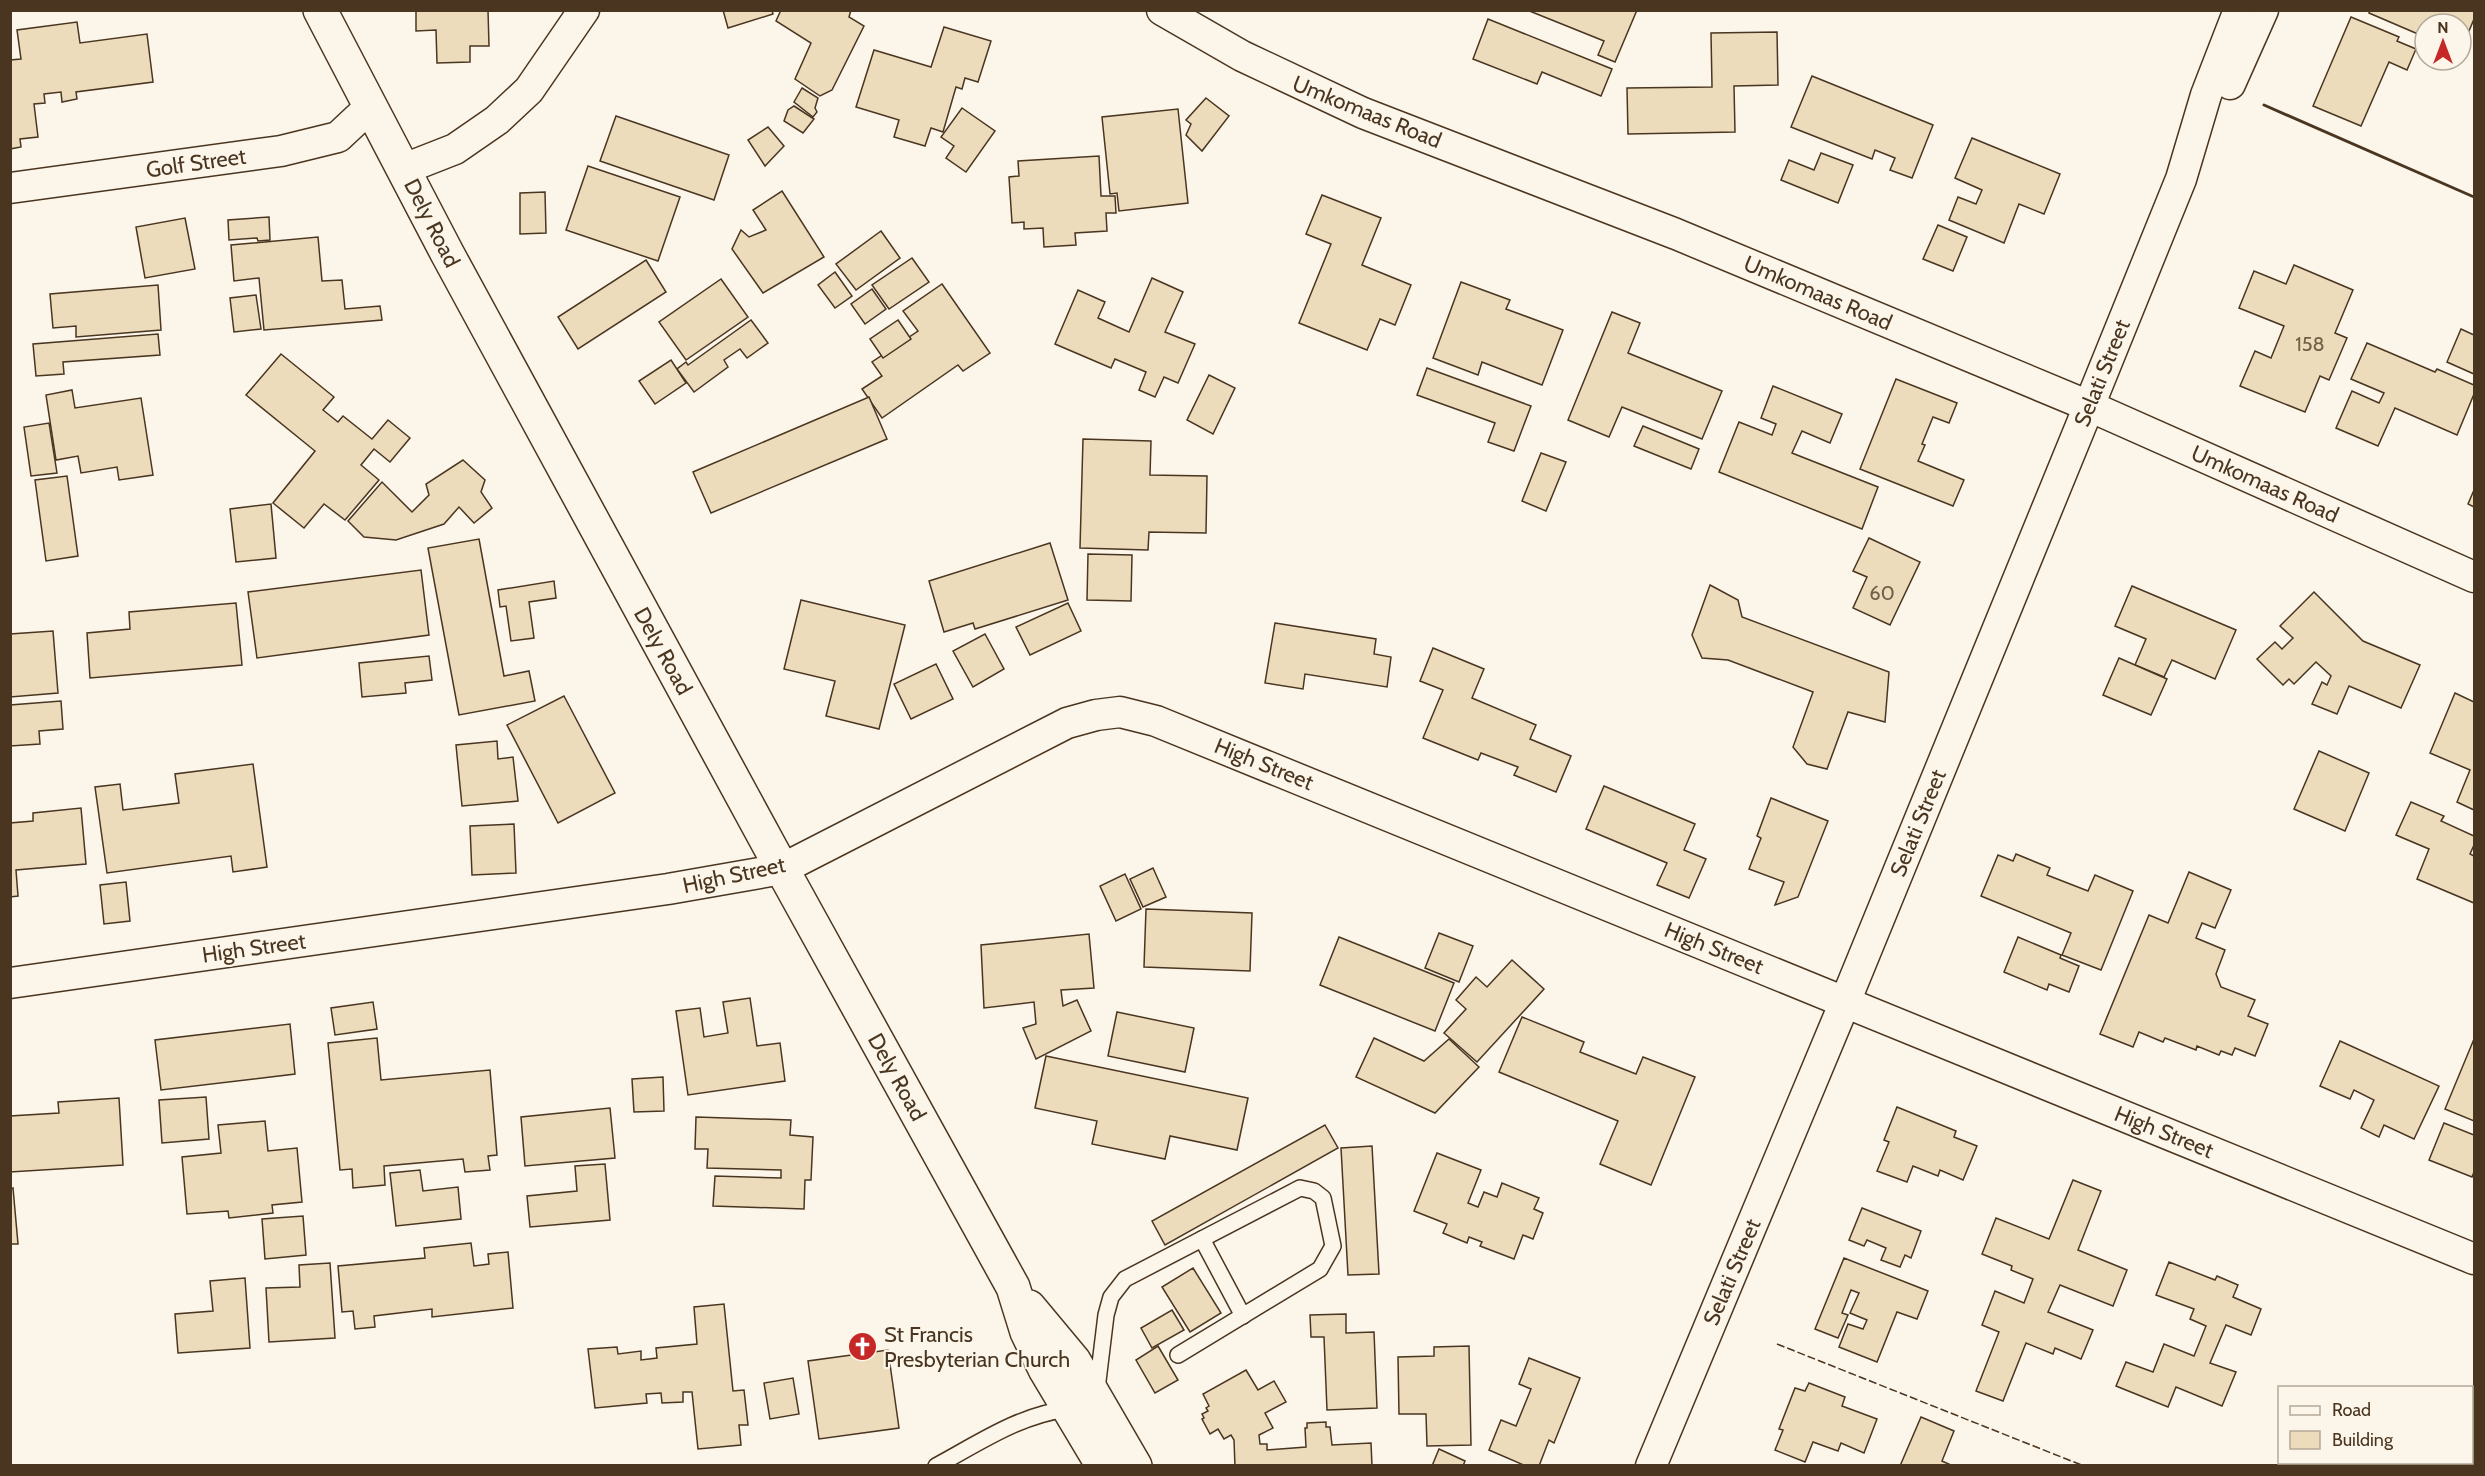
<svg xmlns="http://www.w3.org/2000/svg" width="2485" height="1476" font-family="Cabin,sans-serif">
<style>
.building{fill:#ecdcbc;stroke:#4a3520;stroke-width:1.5}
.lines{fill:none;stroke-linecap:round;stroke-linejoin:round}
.lane-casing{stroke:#4a3520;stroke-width:18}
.street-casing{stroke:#4a3520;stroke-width:33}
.secondary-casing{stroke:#4a3520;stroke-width:36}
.lane{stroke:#fbf6e9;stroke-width:15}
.street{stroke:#fbf6e9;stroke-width:30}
.secondary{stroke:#fbf6e9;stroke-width:33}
.fence{stroke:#4a3520;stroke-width:1.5;stroke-dasharray:8 3;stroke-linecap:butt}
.wall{stroke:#4a3520;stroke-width:3}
.labels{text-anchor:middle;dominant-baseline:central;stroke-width:4.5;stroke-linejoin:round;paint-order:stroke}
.number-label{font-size:20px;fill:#725f47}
.street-label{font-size:22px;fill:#4a3520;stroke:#fbf6e9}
.poi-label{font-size:22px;fill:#4a3520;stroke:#fbf6e9;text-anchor:start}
</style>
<rect width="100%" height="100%" fill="#fbf6e9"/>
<!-- building -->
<g class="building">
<path d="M416,10H488L489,46H470V62L437,63L436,30L416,31Z"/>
<path d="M723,10H772L773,14L728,28Z"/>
<path d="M781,10H851L849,17L864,26L832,90L820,96L795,79L811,43L776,21Z"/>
<path d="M1527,10H1637L1615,62L1598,55L1604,41Z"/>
<path d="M2370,10H2474V19L2461,50V24H2425V37L2369,13Z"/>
<path d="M2351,17L2399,37L2397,41L2416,49L2407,70L2389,62L2361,126L2313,106Z"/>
<path d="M1488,19L1612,69L1601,96L1542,72L1537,84L1473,59Z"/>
<path d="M77,22L80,43L147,34L153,82L76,92L77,99L62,102L61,92L44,94L45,103L34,104L38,137L20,139L21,147L10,149V60L21,59L17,30Z"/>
<path d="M944,27L991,41L978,82L965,78L962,89L956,87L943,132L931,128L925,146L894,137L899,120L856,107L874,50L931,67Z"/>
<path d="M1777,32L1778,85L1734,86L1735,132L1628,134L1627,88L1712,87L1711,33Z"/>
<path d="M1812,76L1933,125L1912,178L1890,170L1895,158L1875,150L1872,159L1791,127Z"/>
<path d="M802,88L818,98L815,108L817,112L813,117L794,102Z"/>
<path d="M1206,98L1229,116L1202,151L1186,135L1191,124L1186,120Z"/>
<path d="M794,106L814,119L803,133L784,121L788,110Z"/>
<path d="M962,108L995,131L966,172L946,158L954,146L941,137Z"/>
<path d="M1178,109L1188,203L1119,211L1117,193L1110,194L1102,117Z"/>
<path d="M616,116L729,155L714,200L600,161Z"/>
<path d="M768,127L784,146L765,166L748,140Z"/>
<path d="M1972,138L2060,174L2044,214L2019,204L2004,243L1949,220L1958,197L1976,204L1982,190L1955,178Z"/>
<path d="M1821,153L1853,165L1838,203L1781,180L1789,160L1814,170Z"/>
<path d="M1099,156L1101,196H1115L1116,213H1106L1107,231L1075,233L1076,245L1044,247L1043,228L1024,229V222L1012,223L1009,177L1019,176L1018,161Z"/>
<path d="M588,166L680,197L658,261L566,230Z"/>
<path d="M782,191L824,257L763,293L732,249L741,230L749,237L766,230L753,210Z"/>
<path d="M545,192L546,233L520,234V193Z"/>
<path d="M1322,195L1381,218L1362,265L1411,285L1395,325L1380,319L1367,350L1299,323L1331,244L1306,234Z"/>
<path d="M269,217L270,240L258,241L257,238L229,240L228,220Z"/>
<path d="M185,218L195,269L145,278L136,227Z"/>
<path d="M1938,225L1967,237L1953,271L1923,259Z"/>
<path d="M881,231L900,258L856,290L836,264Z"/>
<path d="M318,237L322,281L342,280L345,309L380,306L382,320L264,330L259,278L234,281L231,245Z"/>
<path d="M912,258L929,282L889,309L872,285Z"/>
<path d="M646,260L666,292L578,349L558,317Z"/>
<path d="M2294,265L2353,290L2335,333L2347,338L2329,380L2320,376L2305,412L2240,386L2255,351L2271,358L2284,326L2239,308L2254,271L2286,284Z"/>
<path d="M835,272L852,296L835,308L818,285Z"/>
<path d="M1152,278L1183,292L1165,332L1195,344L1178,383L1164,377L1155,397L1139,390L1146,372L1115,359L1111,368L1055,344L1078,290L1105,302L1098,318L1129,332Z"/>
<path d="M721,279L748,317L686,360L659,322Z"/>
<path d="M1461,282L1510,300L1506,309L1563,330L1542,385L1482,362L1478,375L1433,358Z"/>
<path d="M942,284L990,353L963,371L958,365L882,418L862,389L882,376L872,362L918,331L903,311Z"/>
<path d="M158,285L161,330L76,337V326L53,328L50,294Z"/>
<path d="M872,289L886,309L865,324L851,304Z"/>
<path d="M256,295L261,329L234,332L230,298Z"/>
<path d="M1612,312L1640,323L1628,353L1722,391L1702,439L1622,407L1609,437L1568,420Z"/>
<path d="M751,320L768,343L747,358L740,349L724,360L728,367L694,392L677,369L686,362L688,365Z"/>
<path d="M898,320L911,339L883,358L870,339Z"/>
<path d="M2461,329L2474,335V374L2447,362Z"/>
<path d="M158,334L160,355L63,362L64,374L36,376L33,344Z"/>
<path d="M2367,343L2435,372L2437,369L2474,385V394L2457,435L2395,408L2378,446L2336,428L2352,391L2379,403L2384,393L2351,379Z"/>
<path d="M281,354L334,397L323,410L338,422L343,416L372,439L388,420L410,438L390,462L374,449L361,465L379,480L345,520L324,504L304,528L273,503L315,451L246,395Z"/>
<path d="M671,360L686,383L655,404L639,381Z"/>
<path d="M1427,368L1531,406L1514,451L1488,442L1495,423L1417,395Z"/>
<path d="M1209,375L1235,388L1213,434L1187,420Z"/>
<path d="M1896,379L1957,403L1949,423L1933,417L1922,444L1925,445L1918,461L1964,480L1953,506L1860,469Z"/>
<path d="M1773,386L1842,414L1830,443L1802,431L1792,453L1878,487L1862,529L1719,472L1739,422L1772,435L1776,424L1761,418Z"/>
<path d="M72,390L75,408L141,398L153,475L119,480L117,467L81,473L78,456L56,460L46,395Z"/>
<path d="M869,397L887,439L711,513L693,472Z"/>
<path d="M49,423L57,473L31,476L24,427Z"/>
<path d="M1643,426L1699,449L1691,469L1634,446Z"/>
<path d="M1083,439L1151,441L1150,475L1207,476L1206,533L1149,532L1148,550L1080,548Z"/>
<path d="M1541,453L1566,462L1546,511L1522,501Z"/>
<path d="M463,460L485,480L481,492L492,508L474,523L459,507L444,524L396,540L364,537L348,521L382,482L412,512L429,495L426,484Z"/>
<path d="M67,476L78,556L46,561L35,480Z"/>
<path d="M2474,490V507L2468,504Z"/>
<path d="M271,504L276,558L236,562L230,509Z"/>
<path d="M1869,538L1920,562L1890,625L1853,608L1867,577L1853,571Z"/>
<path d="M479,539L504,676L529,671L535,701L459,715L428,548Z"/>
<path d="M1050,543L1068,600L975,629L973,623L944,632L929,581Z"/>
<path d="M1088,554L1132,555L1131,601L1087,600Z"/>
<path d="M421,570L429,635L257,658L248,592Z"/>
<path d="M554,581L556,598L529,602L534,638L511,641L506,606L500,607L498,590Z"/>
<path d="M1710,585L1738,600L1742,617L1889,672L1885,722L1848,712L1827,769L1807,764L1793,747L1813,692L1728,660L1702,658L1692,635Z"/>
<path d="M2132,586L2236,630L2215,679L2172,660L2164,677L2135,665L2146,639L2115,626Z"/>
<path d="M2314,592L2363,641L2420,665L2401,708L2349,686L2337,714L2312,704L2322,682L2327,685L2331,676L2316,662L2294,684L2289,679L2283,685L2257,659L2275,642L2282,649L2293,638L2280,626Z"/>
<path d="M801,600L905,625L879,729L826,716L835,681L784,669Z"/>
<path d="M236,603L242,665L90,678L87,633L130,629L129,612Z"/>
<path d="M1068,603L1081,631L1030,655L1016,627Z"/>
<path d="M1275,623L1376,639L1374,654L1391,657L1387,687L1305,674L1303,689L1265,683Z"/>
<path d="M53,631L58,693L10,697V634Z"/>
<path d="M985,634L1004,669L973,687L953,651Z"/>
<path d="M1433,648L1484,669L1472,698L1536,725L1530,739L1571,756L1556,792L1514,775L1518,767L1481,753L1478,760L1423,738L1443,690L1420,681Z"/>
<path d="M429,656L432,680L405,683L406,693L362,697L359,663Z"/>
<path d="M2119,658L2167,679L2151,715L2103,695Z"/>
<path d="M936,664L953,699L911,719L894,684Z"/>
<path d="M2455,693L2474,702V810L2457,802L2470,770L2430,753Z"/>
<path d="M564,696L615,793L558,823L507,725Z"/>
<path d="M61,701L63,729L39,731L40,744L10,746V705Z"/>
<path d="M497,741L498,759L513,757L518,801L462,806L456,745Z"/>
<path d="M2319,751L2369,773L2345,831L2294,809Z"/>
<path d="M253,764L267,867L233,872L231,856L107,873L95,787L120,784L123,810L179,803L175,774Z"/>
<path d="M1604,786L1695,824L1684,850L1706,859L1689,898L1657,885L1667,863L1586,829Z"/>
<path d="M1771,798L1828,821L1798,897L1775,905L1784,882L1749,869L1761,838L1757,836Z"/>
<path d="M2411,802L2444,816L2441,821L2474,836V845L2470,854L2474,856V903L2417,879L2429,849L2396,835Z"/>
<path d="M81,808L86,864L16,870L18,896L10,897V823L33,821V813Z"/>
<path d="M514,824L516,873L472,875L470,826Z"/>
<path d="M2016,854L2050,868L2047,875L2088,891L2095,875L2133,891L2101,970L2062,955L2071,933L1981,896L1998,855L2013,861Z"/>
<path d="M1153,868L1166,897L1143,907L1130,879Z"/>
<path d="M2189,872L2231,890L2215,928L2202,923L2196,938L2225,950L2216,974L2221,987L2255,1000L2248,1016L2268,1024L2255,1056L2235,1048L2232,1055L2221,1051L2219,1055L2197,1046L2196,1050L2165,1038L2163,1042L2139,1032L2133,1047L2100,1034L2149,915L2168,923Z"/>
<path d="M1125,874L1141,909L1116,921L1100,886Z"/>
<path d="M126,882L130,921L104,924L100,885Z"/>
<path d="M1146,909L1252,913L1250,971L1144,967Z"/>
<path d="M1439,933L1473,946L1459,982L1425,968Z"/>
<path d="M1089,934L1094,988L1061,990L1063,1006L1077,1000L1091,1031L1036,1059L1023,1028L1036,1024L1034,1002L984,1008L981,945Z"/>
<path d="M1339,937L1454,983L1435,1031L1320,985Z"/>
<path d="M2018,937L2061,955L2060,958L2079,966L2069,992L2049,984L2047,990L2004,972Z"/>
<path d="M1512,960L1544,989L1477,1062L1444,1033L1466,1009L1456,1000L1476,977L1487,987Z"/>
<path d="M750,998L757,1046L780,1043L785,1081L688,1095L676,1011L700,1008L704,1037L728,1033L723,1002Z"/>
<path d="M373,1002L377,1029L335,1035L331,1008Z"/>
<path d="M1117,1012L1194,1028L1185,1072L1108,1056Z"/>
<path d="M1522,1017L1584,1042L1580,1052L1636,1074L1643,1057L1695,1077L1651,1185L1600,1164L1618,1121L1499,1072Z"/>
<path d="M290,1024L295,1074L161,1090L155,1040Z"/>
<path d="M377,1038L381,1080L490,1070L497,1155L488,1156L490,1170L465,1172L463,1159L384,1166L385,1185L353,1188L352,1169L340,1170L328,1043Z"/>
<path d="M1374,1038L1424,1061L1449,1039L1479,1067L1435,1113L1356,1077Z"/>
<path d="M2474,1039V1121L2445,1109Z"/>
<path d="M2340,1041L2439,1086L2414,1139L2384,1125L2379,1137L2361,1128L2374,1100L2354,1090L2350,1099L2320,1086Z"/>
<path d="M1046,1056L1248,1098L1237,1150L1170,1136L1165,1159L1092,1144L1097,1121L1035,1108Z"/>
<path d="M663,1077L664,1111L634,1112L632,1079Z"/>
<path d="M206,1097L209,1139L162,1143L159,1100Z"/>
<path d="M119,1098L123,1165L10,1172V1116L59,1113L58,1102Z"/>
<path d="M1897,1107L1956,1131L1954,1137L1977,1146L1963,1180L1940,1170L1938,1176L1913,1166L1907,1182L1877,1171L1889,1142L1884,1140Z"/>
<path d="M610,1108L615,1158L525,1166L521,1117Z"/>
<path d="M696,1117L791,1120L790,1135L813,1137L811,1180H805L804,1209L713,1206L715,1176L781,1178V1170L707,1168L708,1149H695Z"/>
<path d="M265,1121L268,1151L297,1148L302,1202L272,1205L273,1213L229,1218L228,1211L187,1214L182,1157L221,1153L218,1125Z"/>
<path d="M2444,1123L2474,1135V1172L2472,1177L2429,1160Z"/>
<path d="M1325,1125L1338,1148L1165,1245L1152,1221Z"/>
<path d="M1372,1146L1379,1274L1348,1275L1341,1148Z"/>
<path d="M1437,1153L1481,1170L1468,1203L1478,1207L1484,1192L1497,1197L1502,1183L1539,1198L1534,1209L1543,1213L1533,1239L1523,1235L1514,1259L1480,1246L1482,1242L1469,1237L1467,1243L1443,1233L1447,1224L1414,1211Z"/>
<path d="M605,1164L610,1220L530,1227L527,1196L577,1191L575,1166Z"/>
<path d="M420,1170L423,1191L458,1187L461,1219L396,1226L390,1173Z"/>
<path d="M2073,1180L2101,1191L2078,1250L2127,1270L2113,1306L2060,1285L2048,1312L2093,1330L2081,1359L2055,1348L2053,1354L2026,1343L2003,1401L1976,1391L1999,1332L1982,1325L1995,1291L2024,1303L2033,1279L2011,1270L2012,1266L1982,1254L1996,1218L2049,1239Z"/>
<path d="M13,1188L18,1244H10V1189Z"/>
<path d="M1862,1208L1921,1231L1911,1258L1905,1255L1900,1267L1881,1260L1886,1248L1867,1240L1864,1246L1849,1240Z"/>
<path d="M303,1216L306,1255L265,1259L262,1219Z"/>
<path d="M471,1243L474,1266L489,1264L488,1254L508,1252L513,1308L432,1317V1309L374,1316L375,1327L355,1329L353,1311L342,1312L338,1266L425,1258L424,1248Z"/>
<path d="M1844,1258L1928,1291L1917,1319L1897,1312L1877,1362L1839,1347L1848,1324L1863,1329L1867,1320L1850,1313L1859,1293L1851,1290L1842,1313L1848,1315L1838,1338L1815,1329Z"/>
<path d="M2169,1262L2215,1280L2217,1276L2238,1285L2233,1297L2261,1309L2251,1335L2226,1325L2210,1363L2236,1372L2222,1406L2176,1387L2168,1407L2116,1386L2126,1362L2153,1372L2164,1344L2194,1356L2206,1326L2190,1319L2194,1309L2156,1295Z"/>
<path d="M330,1263L335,1338L269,1342L266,1288L300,1287L299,1265Z"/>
<path d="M1193,1268L1221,1313L1190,1332L1162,1287Z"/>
<path d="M245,1278L250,1348L178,1353L175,1314L213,1311L210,1281Z"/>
<path d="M724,1304L733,1391L744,1390L748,1425H739L741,1445L698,1449L692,1392H683V1402L662,1403L661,1393L646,1394L647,1403L595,1408L588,1349L617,1347L618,1354L641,1351V1360L657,1358L656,1348L697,1344L694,1307Z"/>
<path d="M1172,1310L1184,1330L1152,1348L1141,1328Z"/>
<path d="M1346,1314V1333L1374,1332L1377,1408L1327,1410L1324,1337H1311L1310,1315Z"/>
<path d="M1158,1346L1178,1380L1155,1393L1136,1360Z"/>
<path d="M1469,1346L1471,1445L1427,1446L1426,1414H1399L1398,1357L1434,1356V1347Z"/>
<path d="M888,1350L899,1428L819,1439L808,1361Z"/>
<path d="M1529,1358L1580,1378L1554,1443L1549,1440L1539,1466H1526L1489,1450L1501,1420L1516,1426L1531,1389L1519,1384Z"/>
<path d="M1246,1370L1258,1390L1274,1381L1286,1402L1265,1413L1273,1428L1259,1435L1260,1444H1267V1450L1306,1447L1305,1428H1307V1423L1326,1422V1427H1330L1332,1445L1371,1443L1372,1466H1235L1234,1440L1231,1435L1224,1439L1218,1429L1210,1434L1202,1419L1204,1418L1202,1414L1208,1411L1206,1408L1209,1406L1203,1394Z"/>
<path d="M793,1378L799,1414L770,1419L764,1383Z"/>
<path d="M1809,1383L1845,1397L1842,1406L1877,1419L1864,1453L1841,1443L1838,1451L1813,1442L1805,1462L1775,1450L1783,1430L1779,1429L1795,1388L1805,1391Z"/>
<path d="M1921,1417L1954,1431L1942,1461L1953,1466H1900Z"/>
<path d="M1439,1449L1465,1461L1463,1466H1432Z"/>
<path d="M2344,1462H2404L2403,1466H2352Z"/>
<path d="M2437,1462H2455L2462,1466H2436Z"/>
</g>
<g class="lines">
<defs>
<g id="lane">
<path d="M1202,1239L1243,1316"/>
<path d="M1097,1389L1106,1315L1111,1297L1125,1279L1300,1188L1314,1191L1323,1198L1333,1246L1320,1269L1178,1355"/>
<path d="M936,1466C979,1443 1019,1415 1068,1409"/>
</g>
<g id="street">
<path d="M1162,10L1242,56L1363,113L1676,234L2089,406L2474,577"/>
<path d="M2230,84L2263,10"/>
<path d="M404,169L455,149L497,120L529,90L584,10"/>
<path d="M10,188L281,151L338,137L369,108"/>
<path d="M10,983L668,889L782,869L1067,723L1096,715L1120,712L1156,721L2474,1259"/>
<path d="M1651,1466L1845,1002L2089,406L2181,179L2206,95L2239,10"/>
</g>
<g id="secondary">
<path d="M320,10L447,253L782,869L1013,1287L1027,1332L1045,1369L1103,1466"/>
<path d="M1029,1307L1074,1361L1135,1466"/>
</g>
</defs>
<!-- lane casing -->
<use href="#lane" class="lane-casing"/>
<!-- street casing -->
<use href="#street" class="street-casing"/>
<!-- secondary casing -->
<use href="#secondary" class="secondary-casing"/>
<!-- lane -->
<use href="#lane" class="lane"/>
<!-- street -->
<use href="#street" class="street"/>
<!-- secondary -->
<use href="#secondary" class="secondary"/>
<!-- fence -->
<path class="fence" d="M1777,1344L2084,1466"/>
<!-- wall -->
<path class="wall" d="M2264,105L2474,197"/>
</g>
<!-- icons -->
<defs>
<symbol id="church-disc" viewBox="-11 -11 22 22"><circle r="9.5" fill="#c62828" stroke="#fbf6e9"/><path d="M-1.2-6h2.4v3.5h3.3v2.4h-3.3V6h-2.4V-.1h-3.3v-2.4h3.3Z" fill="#fff"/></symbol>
</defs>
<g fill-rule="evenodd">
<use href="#church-disc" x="846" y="1330" width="33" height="33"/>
</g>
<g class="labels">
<!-- number labels -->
<g class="number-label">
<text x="2310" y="344">158</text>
<text x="1882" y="593">60</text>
</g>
<!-- street labels -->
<g class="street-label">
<text transform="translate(1367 112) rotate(22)">Umkomaas Road</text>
<text transform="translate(196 163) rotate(-8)">Golf Street</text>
<text transform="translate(432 223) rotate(63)">Dely Road</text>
<text transform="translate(1818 293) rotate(23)">Umkomaas Road</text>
<text transform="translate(2102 373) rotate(-68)">Selati Street</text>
<text transform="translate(2265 484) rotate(24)">Umkomaas Road</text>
<text transform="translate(663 651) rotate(61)">Dely Road</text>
<text transform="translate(1264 764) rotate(22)">High Street</text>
<text transform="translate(1918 823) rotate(-68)">Selati Street</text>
<text transform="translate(734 875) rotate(-12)">High Street</text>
<text transform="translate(254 948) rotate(-8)">High Street</text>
<text transform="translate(1714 948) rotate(22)">High Street</text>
<text transform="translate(897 1077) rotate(61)">Dely Road</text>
<text transform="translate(2164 1132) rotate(22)">High Street</text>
<text transform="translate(1732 1272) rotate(-67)">Selati Street</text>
</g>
<!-- poi labels -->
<g class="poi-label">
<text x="884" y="1334">St Francis<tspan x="884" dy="25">Presbyterian Church</tspan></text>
</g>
</g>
<!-- border -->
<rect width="2485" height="1476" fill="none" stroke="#4a3520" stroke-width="24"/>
<!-- legend -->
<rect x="2278" y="1386" width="195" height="78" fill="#fbf6e9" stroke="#b4a999" stroke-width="1.5"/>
<rect x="2290" y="1406" width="30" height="9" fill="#fbf6e9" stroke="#b4a999" stroke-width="1.5"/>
<text x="2332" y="1416" font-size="18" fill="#4a3520">Road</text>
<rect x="2290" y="1431" width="30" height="18" fill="#ecdcbc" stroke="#b4a999" stroke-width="1.5"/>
<text x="2332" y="1446" font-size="18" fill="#4a3520">Building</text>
<!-- north arrow -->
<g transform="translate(2443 42)"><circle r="28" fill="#fbf6e9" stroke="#b4a999" stroke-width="1.5"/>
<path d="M0-4.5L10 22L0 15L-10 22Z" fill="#c62828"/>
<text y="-9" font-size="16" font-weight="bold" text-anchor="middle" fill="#4a3520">N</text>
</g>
</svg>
